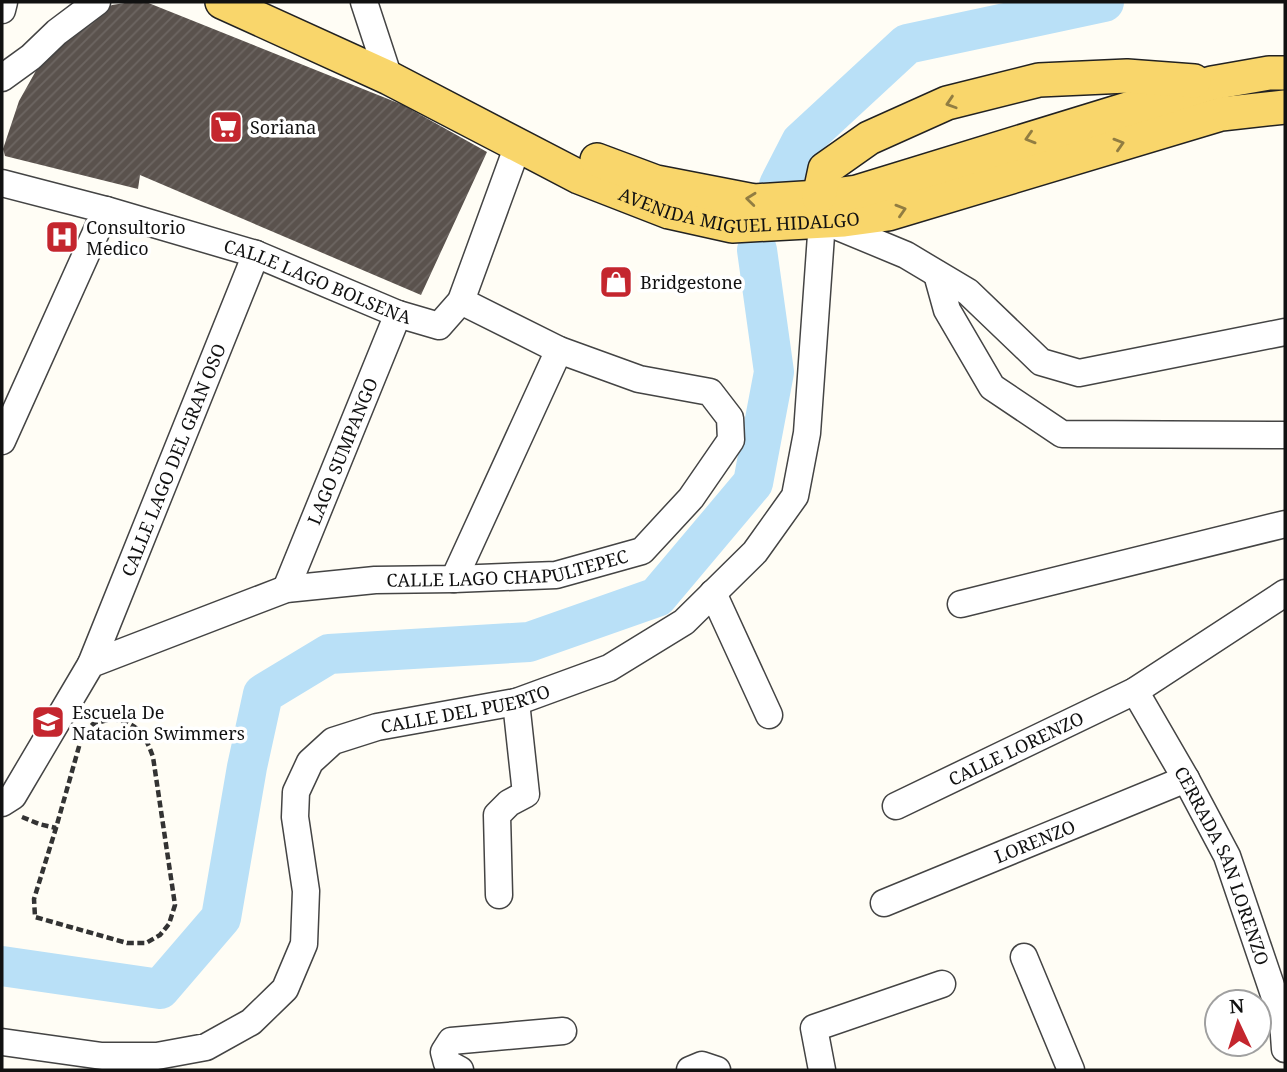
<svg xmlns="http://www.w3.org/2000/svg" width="1287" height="1072" font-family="'Noto Serif',serif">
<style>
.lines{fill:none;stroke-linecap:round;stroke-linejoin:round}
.river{stroke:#b9e0f7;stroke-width:40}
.building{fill:url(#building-hatch)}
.minor-casing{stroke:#444;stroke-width:29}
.major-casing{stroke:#222;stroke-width:36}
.path{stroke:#333;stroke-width:4.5;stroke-dasharray:7 3.5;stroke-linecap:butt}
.minor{stroke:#fff;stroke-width:26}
.major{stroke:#f9d66b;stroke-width:33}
.oneway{stroke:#917d42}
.labels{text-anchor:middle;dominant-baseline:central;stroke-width:7;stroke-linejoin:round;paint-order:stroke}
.poi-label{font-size:18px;fill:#111;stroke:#fff;text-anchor:start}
.street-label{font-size:18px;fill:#111;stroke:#fff}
</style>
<defs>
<pattern id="building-hatch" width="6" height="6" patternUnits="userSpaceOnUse" patternTransform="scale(1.75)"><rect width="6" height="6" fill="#5a524d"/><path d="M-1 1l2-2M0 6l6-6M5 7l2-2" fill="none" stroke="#6d6662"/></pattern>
</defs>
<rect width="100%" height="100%" fill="#fffdf5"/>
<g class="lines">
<!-- river -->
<g class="river">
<path d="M779,185L801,142L907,44L1104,2"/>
<path d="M2,966L160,989L221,918L247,767L263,694L329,654L529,642L657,597L753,483L774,372L757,250"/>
</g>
</g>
<!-- building -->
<path class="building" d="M131,2H146L403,105L487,152L421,295L140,175L138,189L5,156L3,149L19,101L42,60L82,20L112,5Z"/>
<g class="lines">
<defs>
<g id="minor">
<path d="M364,2L389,78"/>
<path d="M2,10L4,2"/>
<path d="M2,78L31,57L57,32L97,2"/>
<path id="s1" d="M2,183L106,210L256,254L398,314L439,326L461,301L518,145"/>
<path d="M824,221L906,255L968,292L1041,362L1079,373L1285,332"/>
<path d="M937,274L947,310L992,387L1062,434L1285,435"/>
<path d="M2,441L106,210"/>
<path d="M454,579L559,350"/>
<path id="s2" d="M286,589L398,314"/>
<path d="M713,593L769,715"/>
<path d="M961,604L1285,524"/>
<path id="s3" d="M91,664L256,254"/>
<path id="s4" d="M1135,691L1186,779L1227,856L1283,1021L1285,1049"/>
<path id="s5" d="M2,803L13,796L91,664L286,589L375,580L454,579L556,575L642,551L691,498L731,440L730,418L710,392L639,379L559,350L461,301"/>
<path id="s6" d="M896,806L1135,691L1285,593"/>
<path d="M499,895L497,815L509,803L526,794L516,702"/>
<path id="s7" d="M884,903L1186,779"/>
<path d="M1024,957L1071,1070"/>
<path id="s8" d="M2,1042L102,1056H157L206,1047L251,1022L285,989L304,944L306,891L295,817L296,792L310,762L333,741L377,727L516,702L609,668L684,622L755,552L795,496L807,433L822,221L819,202"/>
<path d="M460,1070L447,1063L444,1052L451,1041L563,1031"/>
<path d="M690,1070L702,1065L717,1070"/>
<path d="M822,1070L814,1028L942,984"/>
</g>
<g id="major">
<path id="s9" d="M222,2L389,78L579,177L669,212L732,226L844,220L888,214L1221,114L1285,107"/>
<path d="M597,160L656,182L754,201L819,197L857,192L1212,83L1269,73H1285"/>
<path d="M819,197L825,169L869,138L947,103L1039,80L1127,76L1194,81"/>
</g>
</defs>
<!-- minor casing -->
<use href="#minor" class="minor-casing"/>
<!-- major casing -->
<use href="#major" class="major-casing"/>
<!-- path -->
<g class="path">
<path d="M111,719C137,722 145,734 153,757L175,905L169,924L160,935L146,943H127L35,917L34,899L56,828L82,736L93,724Z"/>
<path d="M22,817L39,824L56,828"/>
</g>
<!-- minor -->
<use href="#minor" class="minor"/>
<!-- major -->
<use href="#major" class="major"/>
</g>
<!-- one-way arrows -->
<defs><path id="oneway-chevron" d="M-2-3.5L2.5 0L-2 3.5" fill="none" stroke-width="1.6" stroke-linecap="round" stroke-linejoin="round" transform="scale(1.75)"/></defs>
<g class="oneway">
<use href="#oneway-chevron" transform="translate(951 103) rotate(162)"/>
<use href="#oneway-chevron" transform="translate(1030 138) rotate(163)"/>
<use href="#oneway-chevron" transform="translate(1119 144) rotate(-17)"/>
<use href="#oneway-chevron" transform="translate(751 199) rotate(-174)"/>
<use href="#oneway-chevron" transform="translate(901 210) rotate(-17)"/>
</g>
<!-- icons -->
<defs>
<symbol id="supermarket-square" viewBox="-11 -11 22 22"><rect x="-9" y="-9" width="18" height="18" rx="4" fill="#c4262e" stroke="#fff"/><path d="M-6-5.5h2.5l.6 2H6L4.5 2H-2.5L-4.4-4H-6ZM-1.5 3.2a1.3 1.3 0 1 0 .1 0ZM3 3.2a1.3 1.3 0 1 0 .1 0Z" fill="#fff"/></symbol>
<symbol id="hospital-square" viewBox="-11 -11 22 22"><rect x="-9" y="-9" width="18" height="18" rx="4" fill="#c4262e" stroke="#fff"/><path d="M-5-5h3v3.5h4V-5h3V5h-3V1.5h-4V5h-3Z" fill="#fff"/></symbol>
<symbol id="shop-square" viewBox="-11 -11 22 22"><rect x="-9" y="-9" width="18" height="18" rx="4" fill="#c4262e" stroke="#fff"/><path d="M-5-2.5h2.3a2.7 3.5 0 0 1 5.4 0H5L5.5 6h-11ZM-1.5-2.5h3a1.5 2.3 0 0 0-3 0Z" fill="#fff"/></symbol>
<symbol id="school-square" viewBox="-11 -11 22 22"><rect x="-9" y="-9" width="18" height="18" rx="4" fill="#c4262e" stroke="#fff"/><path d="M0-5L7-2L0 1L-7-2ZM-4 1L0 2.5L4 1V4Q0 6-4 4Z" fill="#fff"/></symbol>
</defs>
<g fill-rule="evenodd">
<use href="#supermarket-square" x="207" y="108" width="38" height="38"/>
<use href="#hospital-square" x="43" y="218" width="38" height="38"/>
<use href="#shop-square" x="597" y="263" width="38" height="38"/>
<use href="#school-square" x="29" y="703" width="38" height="38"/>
</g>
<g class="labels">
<!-- poi labels -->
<g class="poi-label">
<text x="250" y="127">Soriana</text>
<text x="86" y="227">Consultorio<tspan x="86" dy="21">Medico</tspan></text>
<text x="640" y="282">Bridgestone</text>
<text x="72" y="712">Escuela De<tspan x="72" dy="21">Natacion Swimmers</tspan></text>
</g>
<!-- street labels -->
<g class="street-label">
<text stroke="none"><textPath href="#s9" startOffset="564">AVENIDA MIGUEL HIDALGO</textPath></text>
<text stroke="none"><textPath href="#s1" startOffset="331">CALLE LAGO BOLSENA</textPath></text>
<text stroke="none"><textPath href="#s2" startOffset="149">LAGO SUMPANGO</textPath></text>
<text stroke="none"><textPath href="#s3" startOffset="220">CALLE LAGO DEL GRAN OSO</textPath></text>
<text stroke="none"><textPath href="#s5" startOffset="598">CALLE LAGO CHAPULTEPEC</textPath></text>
<text stroke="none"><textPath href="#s8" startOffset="707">CALLE DEL PUERTO</textPath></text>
<text stroke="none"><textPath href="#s6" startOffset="133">CALLE LORENZO</textPath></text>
<text stroke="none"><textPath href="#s7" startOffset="163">LORENZO</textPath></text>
<text stroke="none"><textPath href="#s4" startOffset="196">CERRADA SAN LORENZO</textPath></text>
</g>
</g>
<!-- border -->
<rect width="1287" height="1072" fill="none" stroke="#111111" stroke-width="7"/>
<!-- north arrow -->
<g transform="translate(1238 1023) rotate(356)"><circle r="33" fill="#ffffff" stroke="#a0a0a0" stroke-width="2"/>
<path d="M0-5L12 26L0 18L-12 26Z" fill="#c4262e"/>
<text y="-10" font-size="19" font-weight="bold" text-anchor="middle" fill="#111111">N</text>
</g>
</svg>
